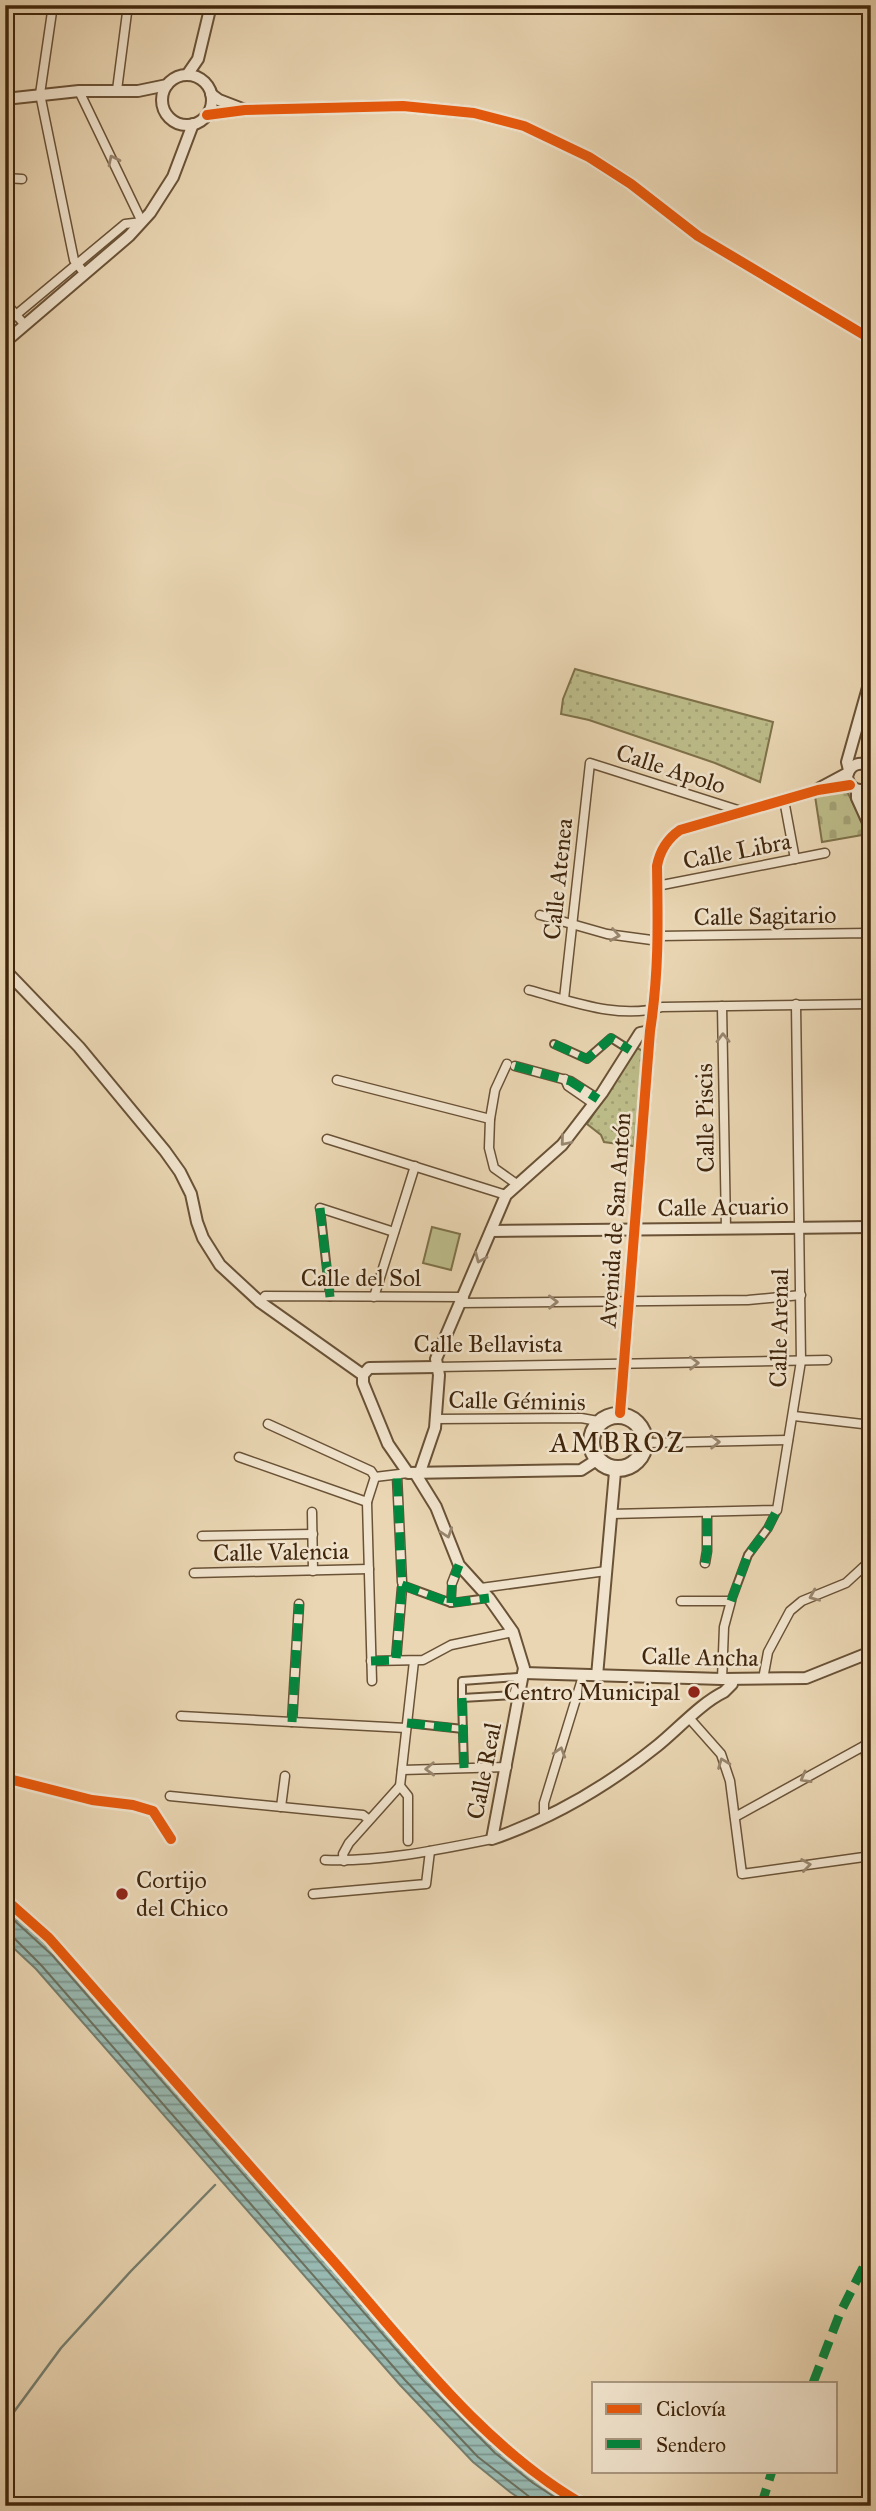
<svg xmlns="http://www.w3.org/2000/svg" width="876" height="2511" font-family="'IM FELL Great Primer',serif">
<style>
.grass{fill:url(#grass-dots);stroke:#7e714a;stroke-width:2}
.cemetery{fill:url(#cemetery-stones);stroke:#7e714a;stroke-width:2}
.garden{fill:#bcbc89;stroke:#7e714a;stroke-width:2}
.water{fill:url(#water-rules);stroke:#757e6f;stroke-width:2}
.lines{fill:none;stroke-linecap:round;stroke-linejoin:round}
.shore{stroke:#6c705e;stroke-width:2}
.stream{stroke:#757e6f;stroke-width:2.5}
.pedestrian-casing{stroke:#6a5236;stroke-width:10}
.minor-casing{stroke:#6a5236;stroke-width:11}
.tertiary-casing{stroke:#6a5236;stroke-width:14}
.pedestrian{stroke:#f1e4ce;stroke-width:6}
.minor{stroke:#f1e4ce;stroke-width:8}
.tertiary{stroke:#f1e4ce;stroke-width:10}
.quiet{stroke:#00873e;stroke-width:9;stroke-dasharray:18 9;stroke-linecap:butt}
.cycleway-casing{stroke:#f1e4ce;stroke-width:15}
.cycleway{stroke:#e8590c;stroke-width:10}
.oneway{stroke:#98856d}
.poi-dot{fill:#8f2418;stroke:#f1e4ce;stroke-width:2.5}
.labels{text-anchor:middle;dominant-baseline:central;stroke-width:5;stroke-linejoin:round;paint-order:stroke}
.street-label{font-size:24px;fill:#40260c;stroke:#f1e4ce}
.poi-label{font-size:24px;fill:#40260c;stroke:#f1e4ce;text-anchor:end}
.quarter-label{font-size:28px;letter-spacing:2px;fill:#40260c;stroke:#f1e4ce}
</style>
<defs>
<pattern id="grass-dots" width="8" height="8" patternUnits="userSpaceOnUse" patternTransform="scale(1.75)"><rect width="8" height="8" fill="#bcbc89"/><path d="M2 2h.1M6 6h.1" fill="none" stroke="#a3a175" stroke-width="1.8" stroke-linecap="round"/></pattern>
<pattern id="cemetery-stones" width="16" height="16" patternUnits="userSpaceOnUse" patternTransform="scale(1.75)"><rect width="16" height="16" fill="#bcbc89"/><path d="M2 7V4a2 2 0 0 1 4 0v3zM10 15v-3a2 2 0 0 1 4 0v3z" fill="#a3a175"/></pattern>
<pattern id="water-rules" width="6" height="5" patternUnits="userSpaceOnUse" patternTransform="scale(1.75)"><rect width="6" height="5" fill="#98b9b1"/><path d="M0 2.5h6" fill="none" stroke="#7d968e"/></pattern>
</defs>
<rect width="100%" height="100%" fill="#ead6b3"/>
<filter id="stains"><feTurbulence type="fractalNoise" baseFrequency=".00286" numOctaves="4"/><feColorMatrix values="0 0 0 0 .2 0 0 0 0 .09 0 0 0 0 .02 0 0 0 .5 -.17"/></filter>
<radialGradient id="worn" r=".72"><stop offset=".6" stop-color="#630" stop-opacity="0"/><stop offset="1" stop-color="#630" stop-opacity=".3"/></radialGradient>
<!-- grass -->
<g class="grass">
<path d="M575,669L773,722L760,782L715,763L589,720L561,714L563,699Z"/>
<path d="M637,1048L643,1051L634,1146L604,1142L601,1135L587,1124Z"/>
</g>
<!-- cemetery -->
<path class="cemetery" d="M847,791L868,834L822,842L815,796Z"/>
<!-- garden -->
<path class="garden" d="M432,1227L460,1234L451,1270L423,1263Z"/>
<!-- water -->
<path class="water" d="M5,1903L57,1951C149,2056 242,2161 334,2267C408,2351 482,2451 582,2506H531L510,2492L473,2462L400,2385L36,1969L5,1940Z"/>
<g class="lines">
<!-- shore -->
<g class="shore">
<path d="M5,1912L52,1955L421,2378L495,2453L533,2483L568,2506"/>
<path d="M5,1935L13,1937L41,1965L405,2380L478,2457L531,2498L533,2506"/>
</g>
<!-- stream -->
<path class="stream" d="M5,2424L61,2348L131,2271L215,2185"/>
<defs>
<g id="pedestrian">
<path d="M554,1044L587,1059L611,1038L630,1050"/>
<path d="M320,1208L330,1297"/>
<circle cx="618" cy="1442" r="22"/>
<path d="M402,1585L451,1603L488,1598"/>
<path d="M731,1601L748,1555L768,1528L777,1510"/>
<path d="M451,1603L452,1583"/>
<path d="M518,1677L513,1695L462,1698V1681Z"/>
<path d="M462,1698L464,1768"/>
<path d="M407,1723L463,1729"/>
</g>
<g id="minor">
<path d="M53,5L40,94L74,260L85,274"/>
<path d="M117,90L128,5"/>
<path d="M5,178L22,179"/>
<path d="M5,302L25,325"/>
<path d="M5,324L125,224L142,222L79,91"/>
<path d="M784,800L795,859"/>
<path d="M657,886L825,853"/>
<path d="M540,915L607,934L659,941"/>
<path d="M659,936L868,933L871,936"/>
<path d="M529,990C571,1001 619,1020 662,1007L871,1004"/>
<path d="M564,999L590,763L741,811"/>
<path d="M722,1006L726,1228"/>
<path d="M507,1064L495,1090L490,1119L489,1148L494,1168L518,1185"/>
<path d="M515,1066L570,1081L598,1099"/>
<path d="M565,1079L568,1086L594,1104"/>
<path d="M337,1080L490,1119"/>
<path d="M327,1139L506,1195"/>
<path d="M320,1208L394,1232"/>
<path d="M374,1297L415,1166"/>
<path d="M260,1302L265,1296L464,1297"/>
<path d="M460,1303L748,1300L801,1295"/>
<path d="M436,1367L827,1360"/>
<path d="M794,1416L871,1425"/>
<path d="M435,1419L581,1418L598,1421"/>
<path d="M268,1424L371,1471L375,1477"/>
<path d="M647,1443L788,1440"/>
<path d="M239,1457L367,1502"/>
<path d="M397,1476L402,1582"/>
<path d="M312,1512L313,1571"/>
<path d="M611,1514L777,1510L801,1361L796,1004"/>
<path d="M202,1536L313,1534"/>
<path d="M705,1563L707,1551V1512"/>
<path d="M194,1573L369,1569"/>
<path d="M452,1583L459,1565"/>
<path d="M481,1588L606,1571"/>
<path d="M681,1601H731L724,1627L722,1679"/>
<path d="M396,1660L402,1588"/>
<path d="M371,1661L423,1660L451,1645L513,1632"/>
<path d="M763,1679L768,1652L790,1611L802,1601L846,1583L871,1560"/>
<path d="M372,1681L367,1502L375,1477L408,1473"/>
<path d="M181,1716L406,1728"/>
<path d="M690,1719L721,1754L730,1781L742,1874L871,1856"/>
<path d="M292,1722L299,1604"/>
<path d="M865,1745L871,1792"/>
<path d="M402,1770L507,1767"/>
<path d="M170,1796L363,1815L368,1819"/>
<path d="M281,1807L285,1776"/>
<path d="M735,1817L871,1742"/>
<path d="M544,1818V1803L583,1676"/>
<path d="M408,1841V1796L400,1786L414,1661"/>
<path d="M325,1860C381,1862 437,1850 492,1839"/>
<path d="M344,1861L343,1854L349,1843L400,1786"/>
<path d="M313,1894L426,1884L430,1851"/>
</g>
<g id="tertiary">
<path d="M187,75L198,59L211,5"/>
<circle cx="187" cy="100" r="25"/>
<path d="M211,94L219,100L245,110"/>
<path d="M5,99L79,91H138L167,85"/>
<path d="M207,115L245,110L403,106L474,113L524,126L589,157L631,184L698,236L871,339"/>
<path d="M5,342L129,236L150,213L173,177L193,124"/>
<path d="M871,768C861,760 850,764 847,776C849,789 860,794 871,786"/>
<path d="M849,770L847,762L871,677"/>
<path d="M820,788L848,773"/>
<path d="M857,790V798L871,829"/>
<path d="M5,970L79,1047L165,1151L180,1172L191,1194L197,1222L203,1238L220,1265L260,1302L363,1375"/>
<path d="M491,1231L871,1227"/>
<path d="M363,1375V1383L388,1444L408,1473L581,1470L595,1461"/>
<path d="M363,1375L369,1368L436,1367"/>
<circle cx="618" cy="1442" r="29"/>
<path d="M620,1413L650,1031C659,973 658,924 657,866C660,850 667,839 680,830L818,790L850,785"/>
<path d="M420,1472L435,1428L439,1375L436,1359L506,1195L562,1145L602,1093L640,1033L650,1031"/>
<path d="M415,1473L436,1507L459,1565L489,1598L513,1632L524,1668L492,1839C553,1818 606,1787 657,1746C677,1730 701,1703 724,1692L732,1684L733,1679"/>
<path d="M524,1673L722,1679L806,1678L871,1652"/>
<path d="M597,1676L615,1472"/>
</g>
</defs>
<!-- pedestrian casing -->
<use href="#pedestrian" class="pedestrian-casing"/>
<!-- minor casing -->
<use href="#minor" class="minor-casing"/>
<!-- tertiary casing -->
<use href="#tertiary" class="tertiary-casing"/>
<!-- pedestrian -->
<use href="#pedestrian" class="pedestrian"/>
<!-- minor -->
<use href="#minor" class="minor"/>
<!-- tertiary -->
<use href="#tertiary" class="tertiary"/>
<!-- quiet -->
<g class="quiet">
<path d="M554,1044L587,1059L611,1038L630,1050"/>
<path d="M515,1066L570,1081L598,1099"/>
<path d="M320,1208L330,1297"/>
<path d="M705,1563L707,1551V1512"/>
<path d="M402,1585L451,1603L489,1598"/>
<path d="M731,1601L748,1555L768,1528L777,1510"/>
<path d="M451,1603L452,1583L459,1565"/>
<path d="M371,1661L396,1660L402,1585L397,1476"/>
<path d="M462,1698L464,1768"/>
<path d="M292,1722L299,1604"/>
<path d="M407,1723L463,1729"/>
<path d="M813,2383L840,2313L871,2252"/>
<path d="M761,2506L772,2471"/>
</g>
<defs>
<g id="cycleway">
<path d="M207,115L245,110L403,106L474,113L524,126L589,157L631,184L698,236L871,339"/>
<path d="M620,1413L650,1031C659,973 658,924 657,866C660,850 667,839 680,830L818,790L850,785"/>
<path d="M5,1778L92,1800L133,1805L153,1811L171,1839"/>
<path d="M5,1899L49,1938C145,2047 241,2156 336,2264C409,2348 488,2452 586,2506"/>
</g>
</defs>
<!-- cycleway casing -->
<use href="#cycleway" class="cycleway-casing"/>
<!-- cycleway -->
<use href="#cycleway" class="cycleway"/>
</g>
<!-- one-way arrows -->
<defs><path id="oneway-chevron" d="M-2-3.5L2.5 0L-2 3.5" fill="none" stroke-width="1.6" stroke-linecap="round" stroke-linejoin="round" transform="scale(1.75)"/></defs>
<g class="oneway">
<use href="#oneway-chevron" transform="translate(113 160) rotate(-116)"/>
<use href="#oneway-chevron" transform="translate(615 935) rotate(9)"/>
<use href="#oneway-chevron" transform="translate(723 1038) rotate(-91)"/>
<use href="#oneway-chevron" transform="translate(565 1141) rotate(130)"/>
<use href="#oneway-chevron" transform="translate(480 1258) rotate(113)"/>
<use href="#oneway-chevron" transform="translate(553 1302) rotate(-1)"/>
<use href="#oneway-chevron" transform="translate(694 1363) rotate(-1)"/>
<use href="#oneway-chevron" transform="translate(715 1442) rotate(-1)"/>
<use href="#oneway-chevron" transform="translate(447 1533) rotate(71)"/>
<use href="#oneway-chevron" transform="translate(814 1596) rotate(157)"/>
<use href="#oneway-chevron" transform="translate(560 1752) rotate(-73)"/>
<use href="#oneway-chevron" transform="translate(723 1763) rotate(-111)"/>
<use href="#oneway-chevron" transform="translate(430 1769) rotate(178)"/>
<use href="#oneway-chevron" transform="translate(805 1778) rotate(151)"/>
<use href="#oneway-chevron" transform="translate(806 1865) rotate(-8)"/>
</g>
<!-- markers -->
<g class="poi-dot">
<circle cx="694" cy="1692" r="7"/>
<circle cx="122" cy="1894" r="7"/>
</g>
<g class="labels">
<!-- street labels -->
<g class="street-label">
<text transform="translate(671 769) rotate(18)">Calle Apolo</text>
<text transform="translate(737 851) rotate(-11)">Calle Libra</text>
<text transform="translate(558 879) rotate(-84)">Calle Atenea</text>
<text transform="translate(765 916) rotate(-1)">Calle Sagitario</text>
<text transform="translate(705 1118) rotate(-91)">Calle Piscis</text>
<text transform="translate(723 1207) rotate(-1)">Calle Acuario</text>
<text transform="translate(615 1220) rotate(-86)">Avenida de San Antón</text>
<text x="361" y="1278">Calle del Sol</text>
<text transform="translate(779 1328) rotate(-89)">Calle Arenal</text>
<text x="488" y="1344">Calle Bellavista</text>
<text transform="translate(517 1401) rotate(1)">Calle Géminis</text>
<text transform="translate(281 1552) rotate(-1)">Calle Valencia</text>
<text transform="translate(700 1657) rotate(1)">Calle Ancha</text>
<text transform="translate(484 1771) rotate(-79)">Calle Real</text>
</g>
<!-- poi labels -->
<g class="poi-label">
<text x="680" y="1692">Centro Municipal</text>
<text x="136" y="1880" text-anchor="start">Cortijo<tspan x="136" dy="28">del Chico</tspan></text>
</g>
<!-- quarter labels -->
<g class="quarter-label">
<text x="618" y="1442">AMBROZ</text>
</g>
</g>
<!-- margin -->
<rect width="876" height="2511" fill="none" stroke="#ead6b3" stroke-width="28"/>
<rect x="7" y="7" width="862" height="2497" fill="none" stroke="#40260c" stroke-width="3.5"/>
<rect x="14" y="14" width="848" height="2483" fill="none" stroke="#40260c" stroke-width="2"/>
<!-- legend -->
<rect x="592" y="2382" width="245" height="91" fill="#f1e4ce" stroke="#aa9880" stroke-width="2"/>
<rect x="606" y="2404" width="35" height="10" fill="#e8590c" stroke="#aa9880" stroke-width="2"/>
<text x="656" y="2416" font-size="21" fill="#40260c">Ciclovía</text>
<rect x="606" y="2439" width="35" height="10" fill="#00873e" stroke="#aa9880" stroke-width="2"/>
<text x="656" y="2452" font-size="21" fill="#40260c">Sendero</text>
<rect width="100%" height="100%" filter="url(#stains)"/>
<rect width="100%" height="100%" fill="url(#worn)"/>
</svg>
